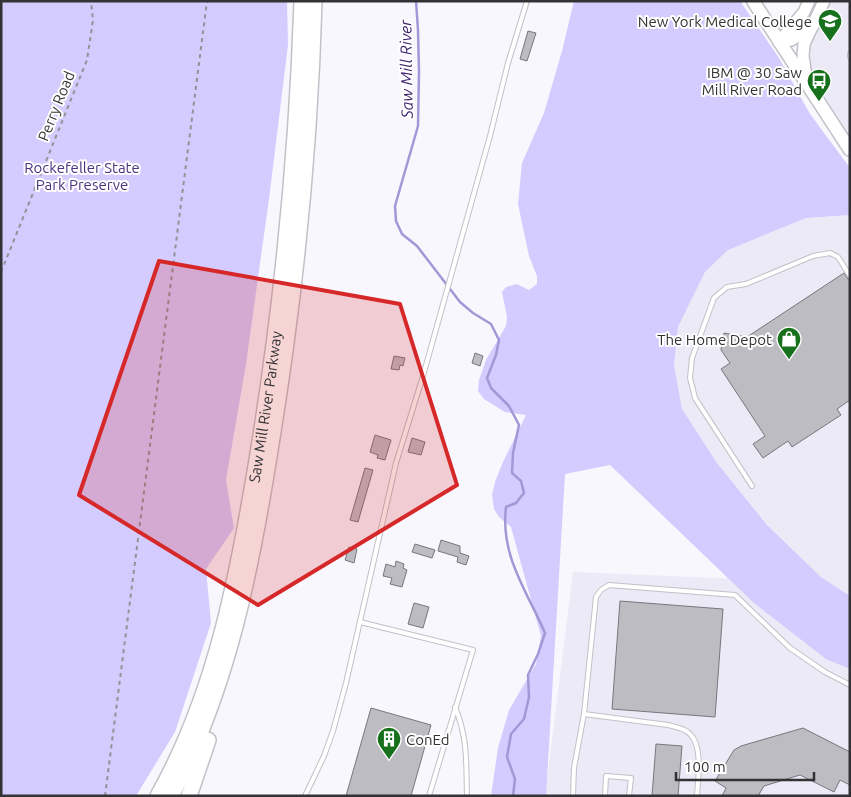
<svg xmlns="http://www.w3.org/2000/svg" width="851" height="797" font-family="Ubuntu,sans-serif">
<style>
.built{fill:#eceaf7}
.green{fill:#d4cbfe}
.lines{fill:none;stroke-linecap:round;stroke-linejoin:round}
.stream{stroke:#a497d6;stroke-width:2.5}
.building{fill:#bdbcc2;stroke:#78777d}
.lane-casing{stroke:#c2c1c7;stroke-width:6}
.secondary-casing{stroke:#c2c1c7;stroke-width:14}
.primary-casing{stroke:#c2c1c7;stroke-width:15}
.highway-casing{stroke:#c2c1c7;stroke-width:18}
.path{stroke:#939297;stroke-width:2;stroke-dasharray:4 4;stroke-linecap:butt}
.lane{stroke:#fff;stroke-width:4}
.secondary{stroke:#fff;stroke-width:11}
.primary{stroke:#fff;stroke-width:12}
.highway{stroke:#fff;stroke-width:15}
.marked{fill:#d62828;fill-opacity:0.2;stroke:#d62828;stroke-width:4;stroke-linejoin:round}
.labels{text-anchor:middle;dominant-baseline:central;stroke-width:4;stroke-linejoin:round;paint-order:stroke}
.poi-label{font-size:15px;fill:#333335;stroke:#fff;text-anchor:end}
.street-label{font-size:15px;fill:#333335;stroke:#fff}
.park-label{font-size:15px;fill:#4a337f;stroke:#fff}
.water-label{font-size:16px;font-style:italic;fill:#3d256f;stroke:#fff}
</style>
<rect width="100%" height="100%" fill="#f8f7fe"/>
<!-- built -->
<g class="built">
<path d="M814,1H850V138L807,83Z"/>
<path d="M850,215V596L821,577L767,525L717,463L682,409L674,365L678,327L705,272L728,250L806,218Z"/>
<path d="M573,572L742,579L850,651V796H545Z"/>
</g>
<!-- green -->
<g class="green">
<path d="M1,1H287L288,45L269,199L246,364L226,480L234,528L206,569L211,623L175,732L136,796H1Z"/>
<path d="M574,1H740L779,58L810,114L850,168V215L806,218L728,250L705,272L678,327L674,365L682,409L717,463L767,525L821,577L850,596V669L826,659L754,603L610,465L565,474L546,796H491L498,748L509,710L536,664L541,636L511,527L499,517L494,509L492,495L495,482L503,462L526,415L505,412L484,399L478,391L479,380L486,360L506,326L507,317L502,292L506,287L517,284L529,290L537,284V276L529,256L518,204L522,163L544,113L562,51Z"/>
</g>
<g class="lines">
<!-- stream -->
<path class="stream" d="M416,1L418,30L419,72L418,126L395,206L396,221L402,234L417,246L460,302L473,313L491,324L499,340L496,355L487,378L491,388L509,406L519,425L513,453L512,473L521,481L524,493L516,503L506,507C500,556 527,591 545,633L538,654L528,675L529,697L524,719L511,734L507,757L515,779L513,796"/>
</g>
<!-- building -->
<g class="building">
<path d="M528,31L536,33L527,61L520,59Z"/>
<path d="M844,273L850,282V400L837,409L841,415L798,443L792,447L788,441L763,458L753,444L765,436L721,369L730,363L721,350L724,333L747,337Z"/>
<path d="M475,353L483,356L480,366L472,363Z"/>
<path d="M394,356L405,358L403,366L400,365L399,370L391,369Z"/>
<path d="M375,435L391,440L385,460L377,458L378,455L370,452Z"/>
<path d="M412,438L425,442L421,455L408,452Z"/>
<path d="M365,468L373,470L358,522L350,520Z"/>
<path d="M441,540L460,546V553L469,556L466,565L457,562L458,557L438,551Z"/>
<path d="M415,544L435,550L432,558L412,552Z"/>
<path d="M349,547L357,549L354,563L345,560Z"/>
<path d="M396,561L404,564L403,568L407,570L402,587L390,584L392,578L383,576L386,564L395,567Z"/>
<path d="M620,601L723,609L715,717L612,709Z"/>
<path d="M414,603L429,607L423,628L408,624Z"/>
<path d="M371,708L431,725L411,796H346Z"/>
<path d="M803,728L850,752V785L840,780L834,792L800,775L764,786L758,796H722L726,788L715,781L734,750L741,746Z"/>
<path d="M656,744L682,746L678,796H652Z"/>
</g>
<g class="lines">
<defs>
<g id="lane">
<path d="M850,54V57"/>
<path d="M752,486L695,398L690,378L692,358L714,298L727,287L746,284L813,256L830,253L838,257L850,276"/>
<path d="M360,622L473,650L429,796"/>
<path d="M455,707C468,738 466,763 467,796"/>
<path d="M584,714L668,725C675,727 685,728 690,734C703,746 698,779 697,796"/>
<path d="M305,796L324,756L333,731L346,683L396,463L423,376L490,136L508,63L527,1"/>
<path d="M573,796L574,768L584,714L596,597L601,590L609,585L735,595L790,648L825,672L850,685"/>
<path d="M605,796L606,776L631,778L629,796"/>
</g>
<g id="secondary">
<path d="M779,42L804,12L809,1"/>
<path d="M779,42L791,40L813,26"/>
<path d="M807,83L803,56L804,44L824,1"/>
</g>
<path id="primary" d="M753,1L850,150"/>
<g id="highway">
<path id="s1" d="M158,796C216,693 238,575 257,460C282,308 297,155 302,1"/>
<path d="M171,796C229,686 252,565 271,444C295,297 310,150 314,1"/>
<path d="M189,796L208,740"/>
</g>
</defs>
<!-- lane casing -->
<use href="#lane" class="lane-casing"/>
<!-- secondary casing -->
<use href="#secondary" class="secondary-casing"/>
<!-- primary casing -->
<use href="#primary" class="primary-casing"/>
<!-- highway casing -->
<use href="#highway" class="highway-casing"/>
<!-- path -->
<g class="path">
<path d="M1,272L87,60L93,20L91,1"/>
<path d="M105,796L207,1"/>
</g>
<!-- lane -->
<use href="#lane" class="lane"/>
<!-- secondary -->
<use href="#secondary" class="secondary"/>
<!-- primary -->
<use href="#primary" class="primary"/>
<!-- highway -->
<use href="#highway" class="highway"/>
</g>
<!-- marked area -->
<path class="marked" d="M159,261L400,304L457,485L258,605L79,495Z"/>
<!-- icons -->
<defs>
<symbol id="university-pin" viewBox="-11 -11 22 30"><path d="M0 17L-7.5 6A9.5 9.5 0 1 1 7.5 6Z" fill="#16701c" stroke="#fff"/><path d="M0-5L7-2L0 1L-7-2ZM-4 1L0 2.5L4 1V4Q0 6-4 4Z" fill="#fff"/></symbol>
<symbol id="bus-pin" viewBox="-11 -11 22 30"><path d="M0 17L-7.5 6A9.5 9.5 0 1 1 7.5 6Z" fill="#16701c" stroke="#fff"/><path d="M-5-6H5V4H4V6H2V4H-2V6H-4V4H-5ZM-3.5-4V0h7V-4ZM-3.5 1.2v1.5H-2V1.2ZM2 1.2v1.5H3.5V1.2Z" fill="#fff"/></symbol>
<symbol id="shop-pin" viewBox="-11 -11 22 30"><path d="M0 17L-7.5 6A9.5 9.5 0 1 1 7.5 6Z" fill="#16701c" stroke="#fff"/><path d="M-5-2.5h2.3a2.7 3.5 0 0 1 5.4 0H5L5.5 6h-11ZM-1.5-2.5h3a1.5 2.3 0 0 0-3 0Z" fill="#fff"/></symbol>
<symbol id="building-pin" viewBox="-11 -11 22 30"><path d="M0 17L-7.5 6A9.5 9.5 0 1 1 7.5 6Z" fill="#16701c" stroke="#fff"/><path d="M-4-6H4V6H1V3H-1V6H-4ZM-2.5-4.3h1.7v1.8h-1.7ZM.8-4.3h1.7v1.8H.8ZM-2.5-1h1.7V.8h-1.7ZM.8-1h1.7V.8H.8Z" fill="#fff"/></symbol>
</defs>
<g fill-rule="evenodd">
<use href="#university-pin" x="816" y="7" width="28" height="38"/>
<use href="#bus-pin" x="805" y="67" width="28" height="38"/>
<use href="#shop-pin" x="775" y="325" width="28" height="38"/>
<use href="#building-pin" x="375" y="725" width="28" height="38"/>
</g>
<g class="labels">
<!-- poi labels -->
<g class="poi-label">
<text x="812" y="21">New York Medical College</text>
<text x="802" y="72">IBM @ 30 Saw<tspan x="802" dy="17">Mill River Road</tspan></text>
<text x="772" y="339">The Home Depot</text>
<text x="406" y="739" text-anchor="start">ConEd</text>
</g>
<!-- street labels -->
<g class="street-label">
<text transform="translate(56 106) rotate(-68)">Perry Road</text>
<text stroke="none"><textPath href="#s1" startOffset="406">Saw Mill River Parkway</textPath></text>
</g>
<!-- park labels -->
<g class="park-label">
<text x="82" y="167">Rockefeller State<tspan x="82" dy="17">Park Preserve</tspan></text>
</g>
<!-- water labels -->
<g class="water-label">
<text transform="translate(406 69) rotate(-91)">Saw Mill River</text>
</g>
</g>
<!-- border -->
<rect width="851" height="797" fill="none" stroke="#333335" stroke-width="5"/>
<!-- scale -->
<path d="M676 772v8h138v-8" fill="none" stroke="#333335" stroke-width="2.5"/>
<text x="684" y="772" font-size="15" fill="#333335" stroke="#ffffff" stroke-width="4" paint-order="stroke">100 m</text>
</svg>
